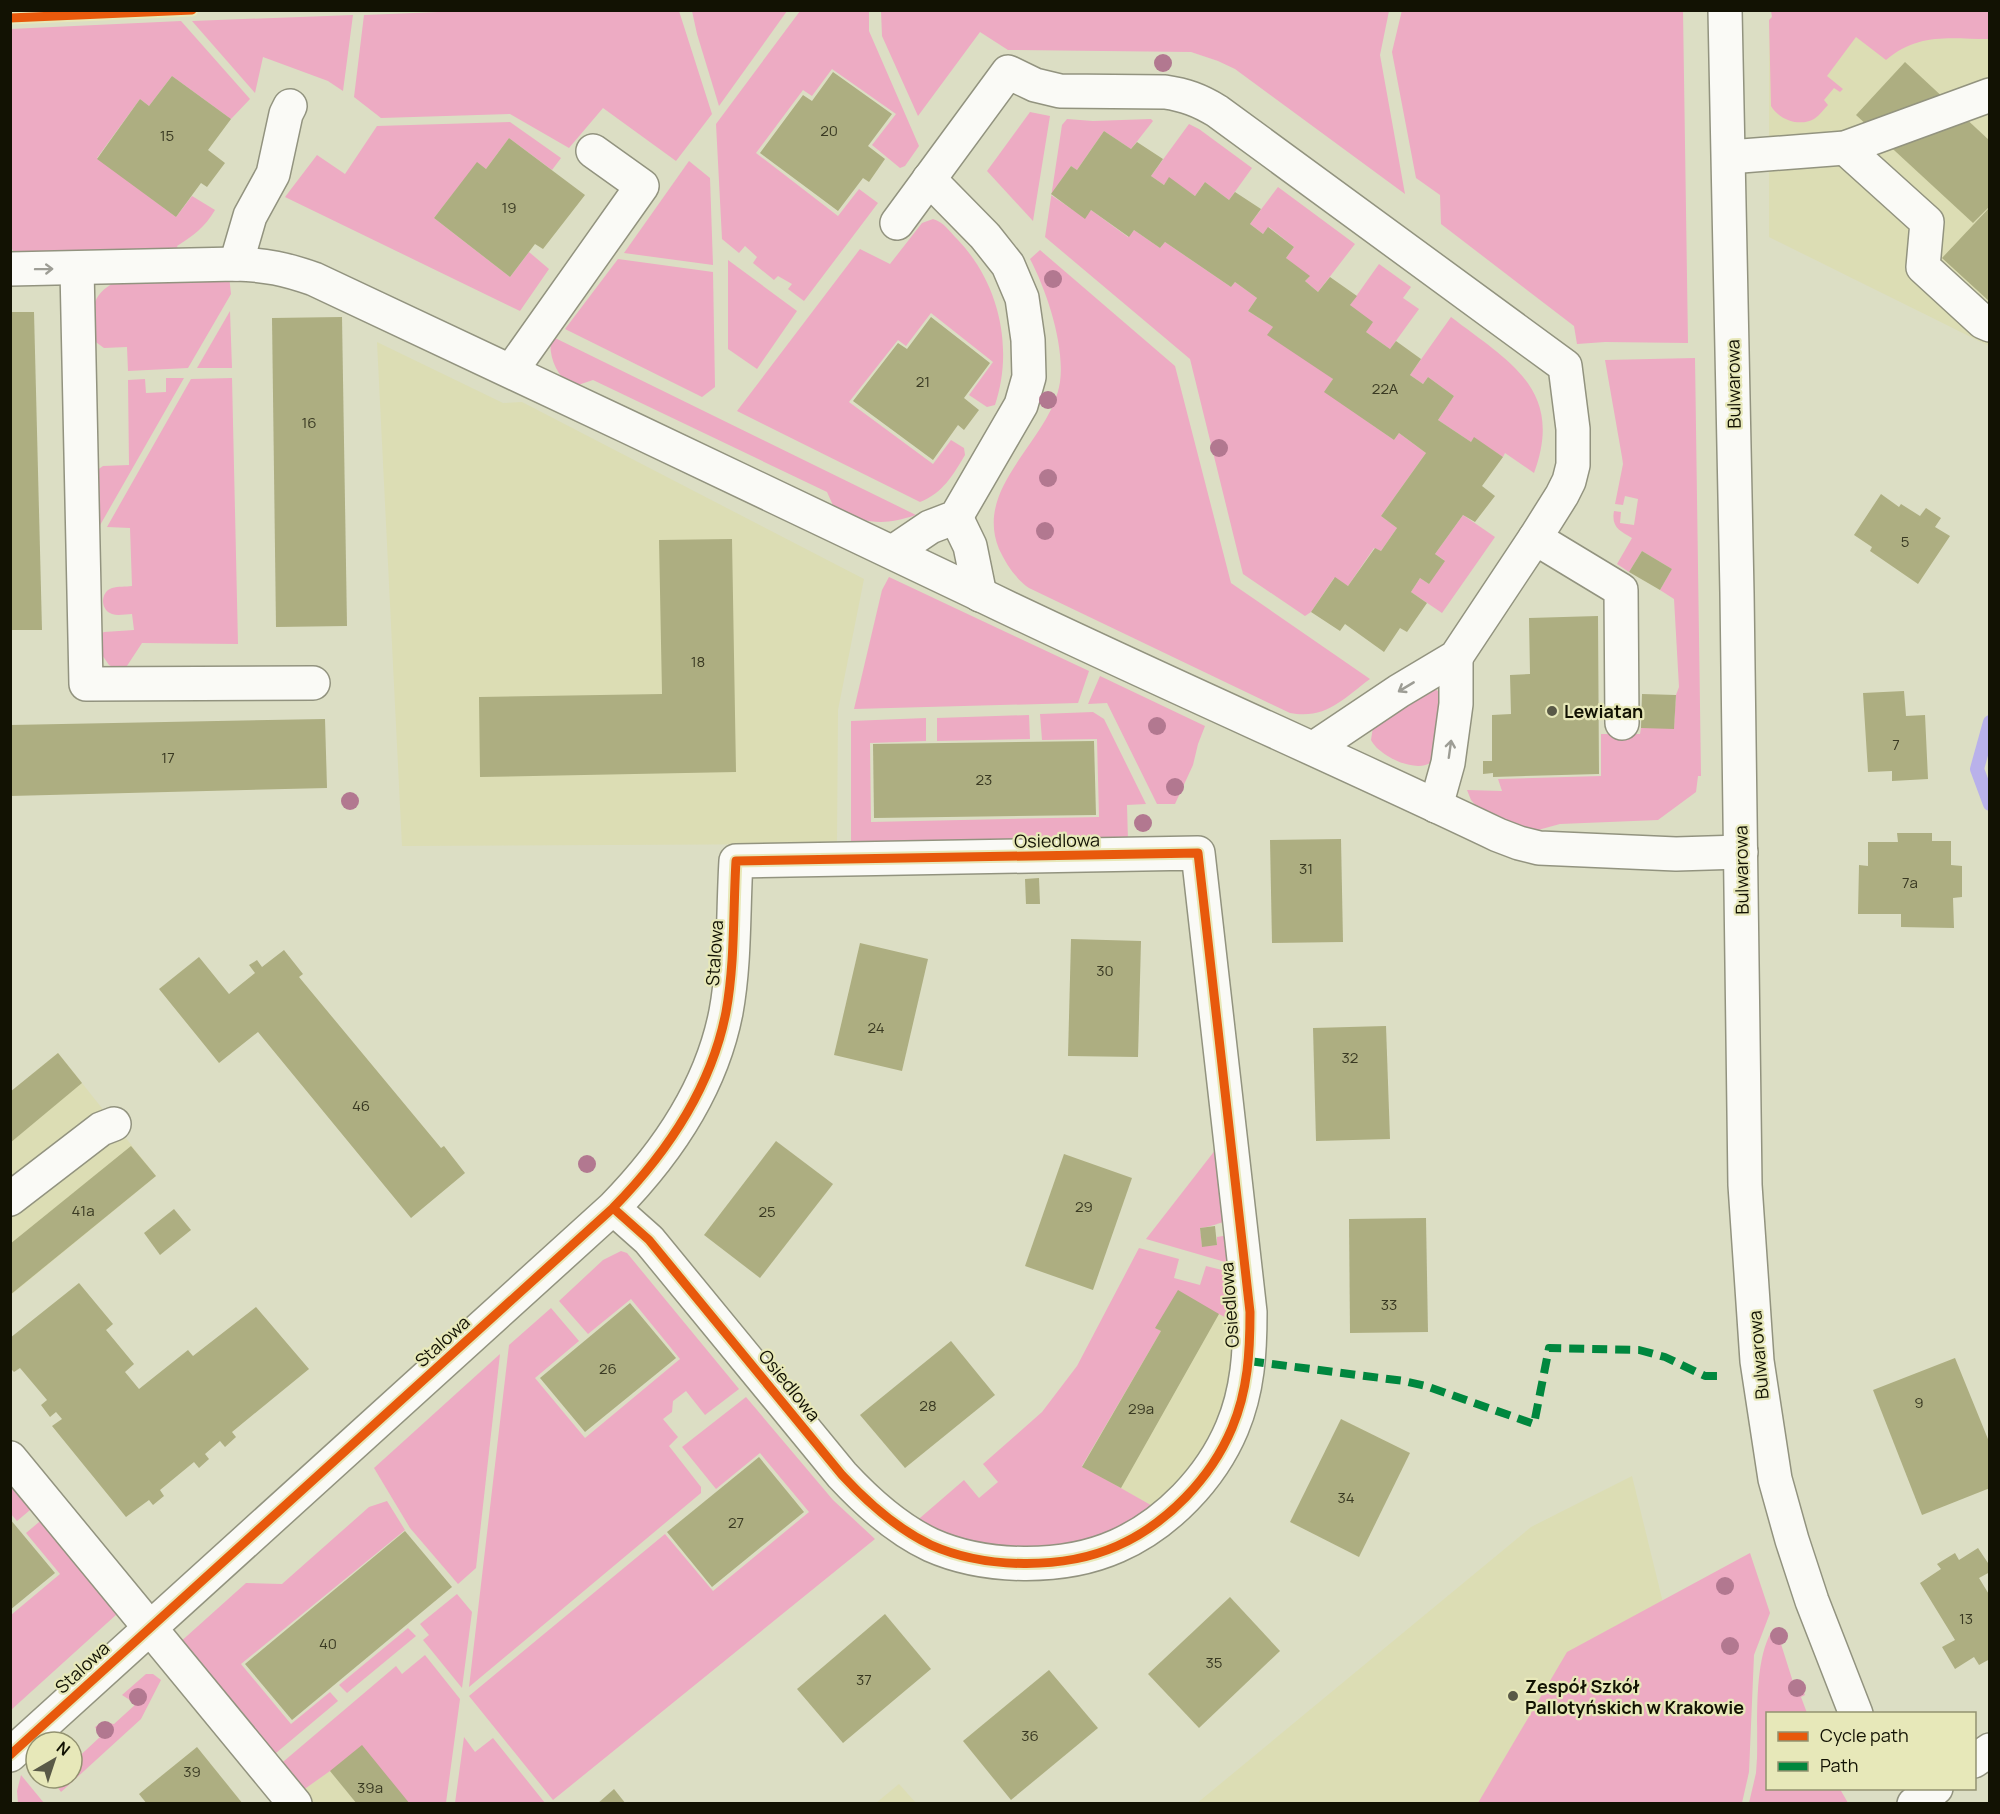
<svg xmlns="http://www.w3.org/2000/svg" width="2000" height="1814" font-family="Manrope,sans-serif">
<style>
.built{fill:#dcddb4}
.green{fill:#edabc3}
.lines{fill:none;stroke-linecap:round;stroke-linejoin:round}
.stream{stroke:#b9b1ea;stroke-width:14}
.building{fill:#adae81}
.minor-casing{stroke:#92937f;stroke-width:36}
.minor{stroke:#fafaf6;stroke-width:33}
.quiet{stroke:#00873e;stroke-width:8;stroke-dasharray:15 8;stroke-linecap:butt}
.cycleway-casing{stroke:#e7e8b9;stroke-width:13}
.cycleway{stroke:#e8590c;stroke-width:9}
.tree{fill:#b27890}
.oneway{stroke:#9d9d95}
.poi-dot{fill:#595947;stroke:#e7e8b9;stroke-width:2}
.labels{text-anchor:middle;dominant-baseline:central;stroke-width:4.5;stroke-linejoin:round;paint-order:stroke}
.number-label{font-size:15px;fill:#393922}
.street-label{font-size:18px;fill:#121203;stroke:#e7e8b9}
.poi-label{font-size:18px;font-weight:bold;fill:#121203;stroke:#e7e8b9;text-anchor:start}
</style>
<rect width="100%" height="100%" fill="#dcdec4"/>
<!-- built -->
<g class="built">
<path d="M1776,11H1989V346L1769,237V20Z"/>
<path d="M377,342L503,403L522,402L864,579L838,710L837,844L402,846Z"/>
<path d="M58,1053L156,1176L11,1295V1092Z"/>
<path d="M1219,1314L1239,1325L1240,1345L1216,1436L1156,1508L1082,1467L1160,1331L1155,1328Z"/>
<path d="M1632,1476L1712,1803L1196,1804L1531,1527Z"/>
<path d="M330,1771L410,1803H307L299,1793Z"/>
<path d="M899,1784L916,1803H876Z"/>
</g>
<!-- green -->
<g class="green">
<path d="M489,10L679,11L712,114L676,161L603,108L569,148L510,114L381,118L354,97L364,15Z"/>
<path d="M1402,10L1683,11L1688,343L1605,342L1577,344L1574,326L1441,224L1440,195L1416,178L1392,52Z"/>
<path d="M692,11H787L719,106L697,34Z"/>
<path d="M800,11H869V31L919,146L905,166L900,168L872,145L896,114L832,69L812,96L803,90L756,153L838,216L859,189L878,203L804,301L788,289L792,284L778,276L774,280L753,263L757,257L745,246L739,253L722,239L716,124Z"/>
<path d="M881,11H1389L1380,55L1405,194L1235,69L1218,61L1191,52L1008,50L980,32L918,116L882,36Z"/>
<path d="M1771,11H1989V39C1950,39 1919,32 1886,60L1856,37L1827,76L1843,89L1840,92L1834,88L1824,100L1828,105C1824,109 1820,115 1814,119C1800,127 1779,120 1771,106L1769,20L1772,17Z"/>
<path d="M353,15L343,91L328,81L263,57L255,93L192,21Z"/>
<path d="M181,21L250,99L231,119L172,76L149,106L140,99L97,158L176,217L192,196L215,210C205,227 193,236 177,246L178,249L14,252L10,246V29Z"/>
<path d="M1030,112L1050,116L1033,221L987,171Z"/>
<path d="M1067,119L1093,121L1151,119L1153,121L1131,149L1104,131L1077,170L1071,166L1051,195L1085,218L1091,210L1128,237L1134,230L1160,248L1165,242L1231,287L1235,282L1257,298L1248,311L1273,327L1333,379L1325,392L1394,440L1399,433L1426,453L1381,516L1397,528L1381,551L1374,548L1348,586L1334,578L1311,612L1305,616L1243,574L1190,359L1045,237L1062,125Z"/>
<path d="M510,122L561,158L552,170L509,138L486,169L477,163L434,218L510,277L529,252L549,269L520,311L285,197L317,155L345,174L377,126Z"/>
<path d="M1189,124L1199,129L1252,168L1229,200L1205,182L1195,196L1169,178L1164,185L1151,176Z"/>
<path d="M689,161L710,178L713,265L624,253Z"/>
<path d="M1278,187L1355,244L1318,292L1305,281L1309,277L1286,258L1294,247L1269,227L1263,234L1250,224Z"/>
<path d="M933,219C944,222 950,232 958,240C999,283 1014,348 995,405L987,407L969,395L993,362L931,313L906,346L898,340L849,402L933,464L951,440L964,448L965,455C953,475 943,493 920,502L737,411L860,249L890,264L922,223Z"/>
<path d="M1040,250L1175,366L1231,583L1370,679C1344,698 1326,720 1290,713L1029,588C1015,578 1006,564 999,549C973,485 1051,441 1060,382C1065,346 1047,291 1030,259Z"/>
<path d="M618,259L713,272L715,387L702,397L565,329Z"/>
<path d="M728,260L797,311L757,369L728,349Z"/>
<path d="M1379,264L1411,287L1403,298L1419,309L1390,349L1366,332L1350,305Z"/>
<path d="M229,275L231,294L188,368L128,371L127,347L104,348L93,340C93,311 88,296 117,281Z"/>
<path d="M230,311L232,368H197Z"/>
<path d="M1451,317C1508,361 1565,389 1534,473L1505,453L1503,457L1474,438L1471,442L1438,420L1454,396L1428,377L1423,384L1410,375Z"/>
<path d="M551,336L916,515C883,526 869,523 836,512L827,492L593,380L572,387C556,374 548,357 551,336Z"/>
<path d="M1695,358L1701,776H1698L1696,792L1658,820L1560,824L1538,830L1520,832L1479,809L1471,800L1467,790L1502,791L1498,779L1601,776V734H1640L1641,728H1674L1676,695L1679,687L1674,599L1660,590L1672,569L1642,551L1629,572L1617,564L1632,538C1620,531 1611,527 1614,511L1621,512L1620,523L1634,525L1638,499L1625,496L1623,505L1615,504L1623,464L1622,457L1605,360Z"/>
<path d="M166,378H184L99,527L93,473L103,466L129,465L128,380L145,379L146,393L166,392Z"/>
<path d="M232,378L238,644L142,643L123,672L109,665L98,649L99,635L104,632L134,630L132,614C126,614 118,616 112,614C100,610 100,592 112,588C118,586 126,587 132,586L130,528L107,527L191,379Z"/>
<path d="M1463,515L1495,537L1442,613L1411,592L1420,578L1429,584L1444,560L1435,554Z"/>
<path d="M889,577L1089,671L1078,703L854,709L882,590Z"/>
<path d="M1100,676L1205,726L1198,744L1193,765L1175,804H1157L1107,703L1088,704Z"/>
<path d="M1434,688L1439,692L1442,697L1433,761C1417,775 1379,756 1371,740L1373,727Z"/>
<path d="M1093,712L1104,719L1146,804L1127,805L1128,841L851,845V721L926,718V741L870,743L871,822L1099,817L1097,739L1042,740L1040,714Z"/>
<path d="M1029,715L1030,739L937,741V718Z"/>
<path d="M1216,1149L1228,1221C1218,1223 1211,1227 1200,1228L1202,1246L1217,1245V1237L1229,1235L1232,1264L1146,1239Z"/>
<path d="M1139,1248L1179,1259L1174,1278L1200,1285L1206,1266L1234,1273L1239,1325L1219,1314L1156,1328L1161,1331L1082,1466L1156,1508L1132,1524L1067,1548H974L913,1524L964,1480L979,1498L998,1482L983,1464L1042,1412L1077,1366Z"/>
<path d="M621,1251L627,1253L739,1389L705,1415L686,1391L673,1401L672,1412L663,1419L678,1437L669,1446L701,1487V1493L469,1687L509,1345L551,1308L579,1341L535,1378L585,1438L680,1359L631,1299L588,1334L559,1301L603,1260Z"/>
<path d="M500,1354L476,1568L458,1584L410,1528L374,1468Z"/>
<path d="M746,1397L833,1500L875,1539L553,1800L469,1696L665,1534L713,1591L809,1512L760,1453L716,1489L682,1447Z"/>
<path d="M10,1474L36,1505L17,1521L11,1514Z"/>
<path d="M387,1501L405,1530L241,1664L291,1724L330,1692L338,1701L270,1758L178,1644L246,1583L282,1584L369,1507Z"/>
<path d="M45,1517L116,1607L117,1614L11,1710V1615L60,1574L26,1533Z"/>
<path d="M1750,1553L1770,1613L1754,1655L1749,1772L1742,1803H1478L1567,1652Z"/>
<path d="M457,1594L472,1612L462,1688L423,1640L429,1635L420,1624Z"/>
<path d="M1780,1627L1786,1642L1781,1644L1793,1682L1799,1680L1805,1695L1801,1697L1807,1713L1768,1714V1788L1840,1789L1848,1803H1749L1756,1773L1757,1758C1758,1723 1753,1657 1774,1628Z"/>
<path d="M408,1628L416,1636L347,1693L339,1685Z"/>
<path d="M425,1655L460,1699L446,1803H410L330,1771L299,1793L277,1767L396,1666L402,1674Z"/>
<path d="M146,1674H153L161,1680L141,1719L61,1792L53,1781L56,1778H72V1763L100,1737L95,1727L102,1722L114,1724L136,1704L122,1695Z"/>
<path d="M464,1737L475,1752L493,1738L545,1803H455Z"/>
<path d="M21,1775L44,1803H18L17,1791Z"/>
</g>
<g class="lines">
<!-- stream -->
<path class="stream" d="M1990,722L1977,769L1990,804"/>
</g>
<!-- building -->
<g class="building">
<path d="M1905,62L1990,141V206L1973,223L1856,115Z"/>
<path d="M833,72L892,114L868,146L885,159L869,182L863,178L838,211L760,153L803,95L812,101Z"/>
<path d="M172,76L231,119L208,150L225,163L207,187L201,183L176,217L97,159L140,99L149,106Z"/>
<path d="M1104,131L1131,149L1137,142L1163,159L1151,176L1164,185L1169,177L1195,196L1205,182L1229,200L1235,192L1261,209L1250,224L1263,234L1268,227L1294,247L1286,258L1310,276L1305,281L1318,292L1330,277L1357,296L1350,305L1373,322L1366,332L1390,349L1396,341L1421,359L1410,375L1423,384L1428,377L1454,396L1438,420L1471,442L1474,437L1503,457L1482,486L1495,496L1475,522L1463,515L1435,554L1445,561L1429,584L1420,578L1411,592L1427,603L1407,632L1400,628L1384,652L1345,624L1340,631L1311,612L1335,577L1348,586L1375,548L1381,551L1397,528L1381,516L1426,453L1399,433L1394,440L1324,392L1333,379L1267,335L1273,327L1248,311L1257,298L1235,282L1231,287L1165,242L1160,248L1134,230L1129,237L1091,210L1085,219L1051,194L1071,166L1077,170Z"/>
<path d="M509,138L585,195L543,249L535,244L510,277L434,218L477,162L486,169Z"/>
<path d="M1990,207V302L1942,258Z"/>
<path d="M10,312H34L42,630H10Z"/>
<path d="M342,317L347,626L276,627L272,318Z"/>
<path d="M931,317L990,363L964,398L979,410L964,430L958,425L933,460L853,401L898,343L907,349Z"/>
<path d="M1881,494L1899,507L1901,504L1920,516L1926,508L1941,518L1935,527L1950,536L1918,584L1870,551L1872,547L1854,535Z"/>
<path d="M732,539L736,772L480,777L479,697L662,694L659,540Z"/>
<path d="M1642,551L1672,569L1660,590L1629,572Z"/>
<path d="M1598,616L1599,774L1493,777V773L1483,774V761H1492V715L1511,714L1510,675L1530,674L1529,618Z"/>
<path d="M1904,691L1906,716L1925,715L1928,779L1892,781V771L1868,772L1863,693Z"/>
<path d="M1642,694L1676,695L1674,729L1641,728Z"/>
<path d="M325,719L327,788L10,796V725Z"/>
<path d="M1094,741L1096,815L874,818L873,744Z"/>
<path d="M1897,833H1932V841H1951V865L1962,866V897L1953,898L1954,928L1901,927V914H1858L1859,865L1868,866V842H1898Z"/>
<path d="M1341,839L1343,942L1272,943L1270,840Z"/>
<path d="M1039,878L1040,904H1026L1025,879Z"/>
<path d="M1071,939L1141,941L1138,1057L1068,1056Z"/>
<path d="M860,943L928,959L902,1071L834,1055Z"/>
<path d="M284,950L303,974L299,977L441,1148L444,1146L465,1173L411,1218L258,1032L219,1063L159,989L199,957L229,994L255,973L249,965L257,960L262,967Z"/>
<path d="M1386,1026L1390,1139L1316,1141L1313,1028Z"/>
<path d="M58,1053L82,1083L10,1143V1092Z"/>
<path d="M776,1141L833,1184L760,1278L704,1235Z"/>
<path d="M131,1146L156,1176L10,1295V1244Z"/>
<path d="M1064,1154L1132,1178L1093,1290L1025,1266Z"/>
<path d="M174,1209L191,1230L160,1255L144,1233Z"/>
<path d="M1426,1218L1428,1332L1350,1333L1349,1219Z"/>
<path d="M1215,1226L1217,1245L1202,1247L1200,1228Z"/>
<path d="M79,1283L113,1324L106,1330L134,1364L125,1372L139,1389L188,1350L193,1356L256,1307L309,1369L232,1432L236,1437L225,1447L220,1441L205,1454L209,1459L199,1468L194,1462L160,1490L164,1496L153,1505L149,1500L126,1517L52,1426L62,1419L56,1412L50,1417L41,1405L47,1400L20,1368L14,1372L10,1368V1338Z"/>
<path d="M1178,1290L1219,1314L1121,1488L1082,1467L1161,1331L1155,1328Z"/>
<path d="M630,1303L676,1358L585,1432L540,1378Z"/>
<path d="M951,1341L995,1395L905,1468L860,1415Z"/>
<path d="M1955,1358L1990,1444V1488L1922,1515L1873,1390Z"/>
<path d="M1341,1419L1410,1453L1359,1557L1290,1522Z"/>
<path d="M759,1457L804,1512L712,1587L667,1532Z"/>
<path d="M10,1519L55,1573L10,1610Z"/>
<path d="M405,1531L452,1587L292,1720L245,1664Z"/>
<path d="M1978,1548L1990,1566V1572L1979,1578L1990,1596V1659L1979,1665L1974,1657L1955,1669L1942,1647L1955,1640L1920,1583L1941,1569L1937,1564L1955,1553L1959,1560Z"/>
<path d="M1230,1597L1280,1651L1199,1728L1148,1674Z"/>
<path d="M885,1614L931,1669L843,1743L797,1689Z"/>
<path d="M1049,1670L1098,1728L1011,1800L963,1741Z"/>
<path d="M362,1745L410,1804H357L330,1771Z"/>
<path d="M197,1747L243,1804H147L139,1794Z"/>
<path d="M614,1789L626,1804H597Z"/>
</g>
<g class="lines">
<defs>
<g id="minor">
<path d="M1725,10L1737,593L1745,1185L1757,1361L1775,1479L1792,1540L1812,1601L1856,1714"/>
<path d="M1845,148L1927,222L1923,267L1983,322L1990,325"/>
<path d="M1729,157L1845,148L1990,95"/>
<path d="M897,223L1008,72L1035,85L1060,91L1165,92C1185,95 1199,100 1217,111L1565,366L1573,429V465L1569,481L1562,495L1535,538L1456,657L1399,691L1314,748"/>
<path d="M236,264L250,216L273,174L286,114L290,106"/>
<path d="M10,269L236,264C267,265 285,269 314,279C536,383 758,488 979,594C1151,677 1326,753 1498,835L1519,843L1539,848L1676,854L1741,852"/>
<path d="M77,269L86,684L313,683"/>
<path d="M511,371L642,186L593,151"/>
<path d="M956,517L970,546L980,595"/>
<path d="M1535,538L1621,590L1622,723"/>
<path d="M893,552L930,527L956,517L1021,405L1029,377L1028,340L1022,298L1008,265L985,236L929,179"/>
<path d="M1436,806L1448,763L1456,704V657"/>
<path d="M10,1199L101,1129L114,1124"/>
<path d="M10,1458L295,1804"/>
<path d="M10,1755L613,1208C667,1153 711,1089 726,1012C735,963 733,911 736,861L1198,853L1250,1312C1250,1352 1248,1390 1232,1428C1211,1478 1167,1524 1117,1546C1063,1570 985,1569 931,1545C897,1529 868,1503 842,1475L649,1240L613,1208"/>
<path d="M1974,1761L1990,1750"/>
<path d="M1914,1804L1936,1788"/>
</g>
</defs>
<!-- minor casing -->
<use href="#minor" class="minor-casing"/>
<!-- minor -->
<use href="#minor" class="minor"/>
<!-- quiet -->
<path class="quiet" d="M1249,1361L1404,1381L1426,1386L1534,1424L1549,1348L1639,1350L1665,1357L1705,1376H1720"/>
<defs>
<g id="cycleway">
<path d="M10,18L192,10"/>
<path d="M10,1755L613,1208C667,1153 711,1089 726,1012C735,963 733,911 736,861L1198,853L1250,1312C1250,1352 1248,1390 1232,1428C1211,1478 1167,1524 1117,1546C1063,1570 985,1569 931,1545C897,1529 868,1503 842,1475L649,1240L613,1208"/>
</g>
</defs>
<!-- cycleway casing -->
<use href="#cycleway" class="cycleway-casing"/>
<!-- cycleway -->
<use href="#cycleway" class="cycleway"/>
</g>
<!-- trees -->
<g class="tree">
<circle cx="1163" cy="63" r="9"/>
<circle cx="1053" cy="279" r="9"/>
<circle cx="1048" cy="400" r="9"/>
<circle cx="1219" cy="448" r="9"/>
<circle cx="1048" cy="478" r="9"/>
<circle cx="1045" cy="531" r="9"/>
<circle cx="1157" cy="726" r="9"/>
<circle cx="1175" cy="787" r="9"/>
<circle cx="350" cy="801" r="9"/>
<circle cx="1143" cy="823" r="9"/>
<circle cx="587" cy="1164" r="9"/>
<circle cx="1725" cy="1586" r="9"/>
<circle cx="1779" cy="1636" r="9"/>
<circle cx="1730" cy="1646" r="9"/>
<circle cx="1797" cy="1688" r="9"/>
<circle cx="138" cy="1697" r="9"/>
<circle cx="105" cy="1730" r="9"/>
</g>
<!-- one-way arrows -->
<defs><path id="oneway-shaft" d="M-6 0H5M1.5-3L5.5 0L1.5 3" fill="none" stroke-width="1.6" stroke-linecap="round" stroke-linejoin="round" transform="scale(1.5)"/></defs>
<g class="oneway">
<use href="#oneway-shaft" transform="translate(44 269) rotate(-1)"/>
<use href="#oneway-shaft" transform="translate(1406 687) rotate(149)"/>
<use href="#oneway-shaft" transform="translate(1450 749) rotate(-82)"/>
</g>
<!-- markers -->
<g class="poi-dot">
<circle cx="1552" cy="711" r="6"/>
<circle cx="1513" cy="1696" r="6"/>
</g>
<g class="labels">
<!-- number labels -->
<g class="number-label">
<text x="829" y="130">20</text>
<text x="167" y="135">15</text>
<text x="509" y="207">19</text>
<text x="923" y="381">21</text>
<text x="1385" y="388">22A</text>
<text x="309" y="422">16</text>
<text x="1905" y="541">5</text>
<text x="698" y="661">18</text>
<text x="1896" y="744">7</text>
<text x="168" y="757">17</text>
<text x="984" y="779">23</text>
<text x="1306" y="868">31</text>
<text x="1910" y="882">7a</text>
<text x="1105" y="970">30</text>
<text x="876" y="1027">24</text>
<text x="1350" y="1057">32</text>
<text x="361" y="1105">46</text>
<text x="1084" y="1206">29</text>
<text x="83" y="1210">41a</text>
<text x="767" y="1211">25</text>
<text x="1389" y="1304">33</text>
<text x="608" y="1368">26</text>
<text x="1919" y="1402">9</text>
<text x="928" y="1405">28</text>
<text x="1141" y="1408">29a</text>
<text x="1346" y="1497">34</text>
<text x="736" y="1522">27</text>
<text x="1966" y="1618">13</text>
<text x="328" y="1643">40</text>
<text x="1214" y="1662">35</text>
<text x="864" y="1679">37</text>
<text x="1030" y="1735">36</text>
<text x="192" y="1771">39</text>
<text x="370" y="1787">39a</text>
</g>
<!-- street labels -->
<g class="street-label">
<text transform="translate(1733 384) rotate(-91)">Bulwarowa</text>
<text transform="translate(1057 840) rotate(-1)">Osiedlowa</text>
<text transform="translate(1741 870) rotate(-91)">Bulwarowa</text>
<text transform="translate(714 953) rotate(-86)">Stalowa</text>
<text transform="translate(1229 1305) rotate(-94)">Osiedlowa</text>
<text transform="translate(442 1341) rotate(-42)">Stalowa</text>
<text transform="translate(1758 1355) rotate(-95)">Bulwarowa</text>
<text transform="translate(790 1385) rotate(51)">Osiedlowa</text>
<text transform="translate(82 1667) rotate(-43)">Stalowa</text>
</g>
<!-- poi labels -->
<g class="poi-label">
<text x="1564" y="711">Lewiatan</text>
<text x="1525" y="1686">Zespół Szkół<tspan x="1525" dy="21">Pallotyńskich w Krakowie</tspan></text>
</g>
</g>
<!-- border -->
<rect width="2000" height="1814" fill="none" stroke="#121203" stroke-width="24"/>
<!-- legend -->
<rect x="1766" y="1712" width="210" height="78" fill="#e7e8b9" stroke="#929270" stroke-width="1.5"/>
<rect x="1778" y="1732" width="30" height="9" fill="#e8590c" stroke="#929270" stroke-width="1.5"/>
<text x="1820" y="1742" font-size="18" fill="#121203">Cycle path</text>
<rect x="1778" y="1762" width="30" height="9" fill="#00873e" stroke="#929270" stroke-width="1.5"/>
<text x="1820" y="1772" font-size="18" fill="#121203">Path</text>
<!-- north arrow -->
<g transform="translate(54 1760) rotate(39)"><circle r="28" fill="#e7e8b9" stroke="#929270" stroke-width="1.5"/>
<path d="M0-4.5L10 22L0 15L-10 22Z" fill="#595947"/>
<text y="-9" font-size="16" font-weight="bold" text-anchor="middle" fill="#121203">N</text>
</g>
</svg>
